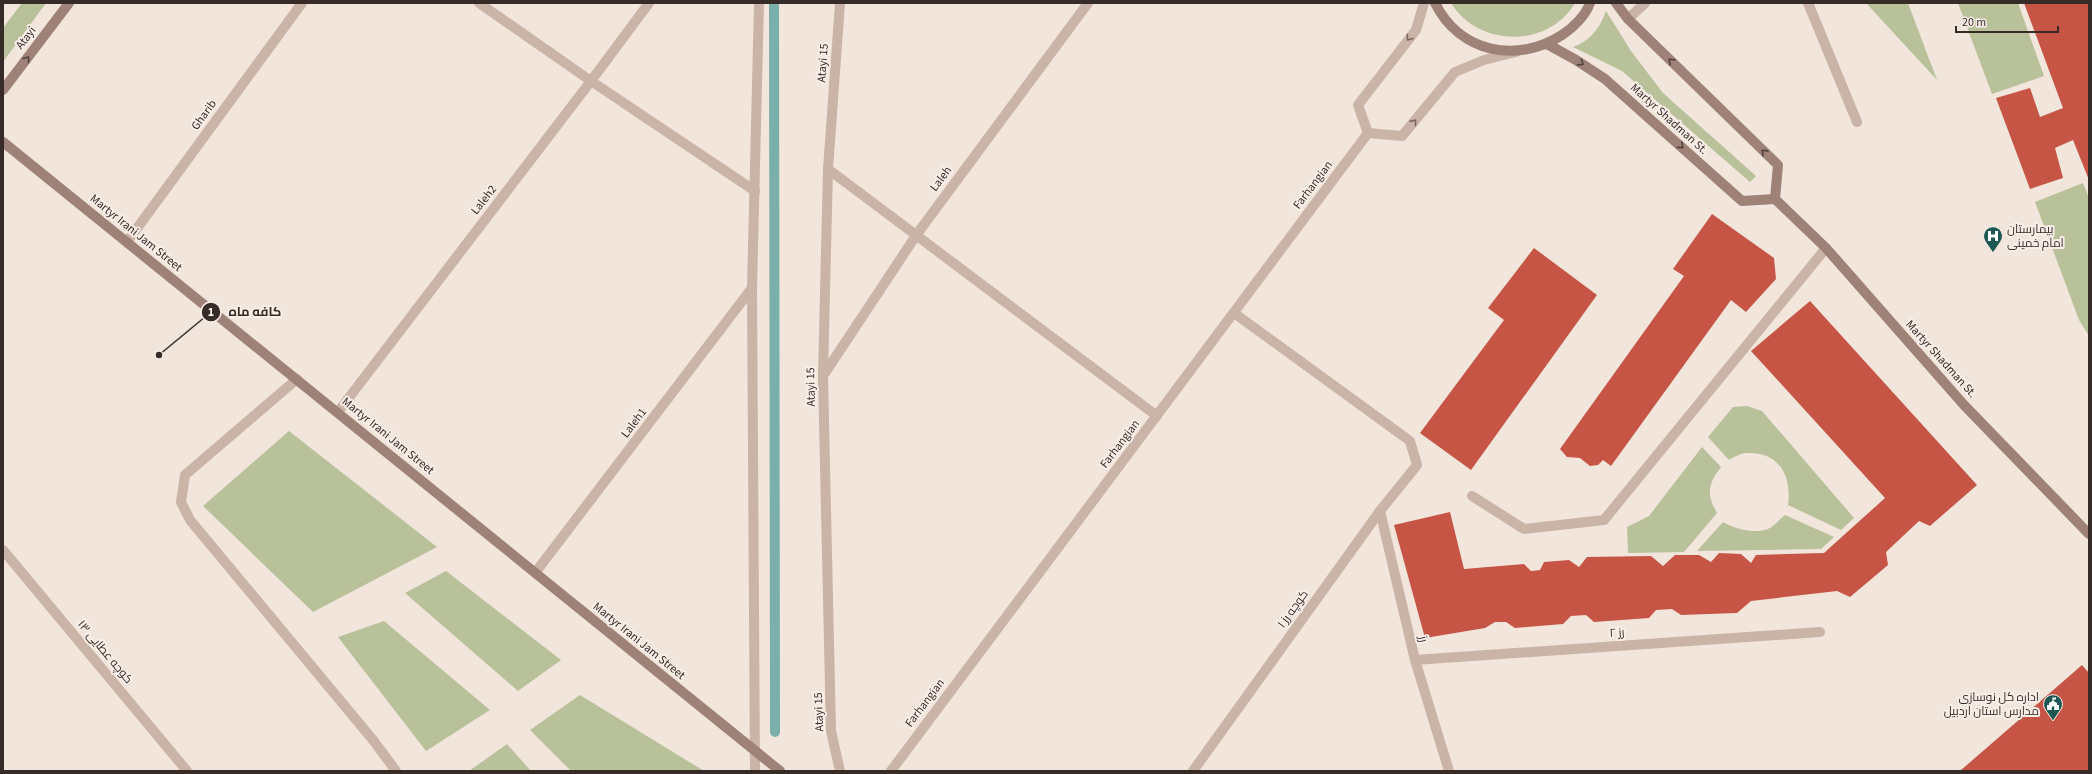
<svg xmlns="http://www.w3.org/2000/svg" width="2092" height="774" font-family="'Source Sans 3',Cairo,sans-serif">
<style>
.green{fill:#b9c19b}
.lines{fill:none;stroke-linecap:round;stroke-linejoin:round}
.stream{stroke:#7aafab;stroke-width:10}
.building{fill:#c75545}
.lane{stroke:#cab3a7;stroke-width:10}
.street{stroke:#cab3a7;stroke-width:10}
.secondary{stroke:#9e8278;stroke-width:10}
.oneway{stroke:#796861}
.oneway2{stroke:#51413c}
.labels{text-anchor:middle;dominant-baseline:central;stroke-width:4;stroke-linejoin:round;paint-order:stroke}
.street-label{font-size:12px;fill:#372b28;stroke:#faefe8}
.poi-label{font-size:12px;fill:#372b28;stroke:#faefe8;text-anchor:start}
.leader{fill:none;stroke:#372b28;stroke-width:1.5}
.callout-dot{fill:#372b28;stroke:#faefe8;stroke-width:1.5}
.mark-label{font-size:12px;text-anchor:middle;font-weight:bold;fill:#fff}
.callout-label{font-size:13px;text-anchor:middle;font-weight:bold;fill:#372b28;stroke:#faefe8;stroke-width:4;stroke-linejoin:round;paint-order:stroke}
</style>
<rect width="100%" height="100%" fill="#f2e5db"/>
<!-- green -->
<g class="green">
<path d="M22,3H46L3,62V28Z"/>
<path d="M1451,3H1575C1548,49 1478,47 1451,3Z"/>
<path d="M1866,3H1908L1937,80Z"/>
<path d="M1958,3H2018L2044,76L1992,94Z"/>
<path d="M1606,11L1631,51L1663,93L1756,176L1750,182L1622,71L1573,47C1590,41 1600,28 1606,11Z"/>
<path d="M2083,183L2089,198V336L2079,320L2035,202Z"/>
<path d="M1747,406L1762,411L1854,518L1841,530L1788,505C1792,476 1779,451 1746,453C1741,453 1734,457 1729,460L1708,437L1733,407Z"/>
<path d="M289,431L437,547L313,612L203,506Z"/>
<path d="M1702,447L1721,467C1708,484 1706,494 1717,513L1684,552L1628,553L1627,527L1649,516Z"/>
<path d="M1785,515L1834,537L1821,549L1697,551L1723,522C1735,529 1756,535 1770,528C1775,525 1780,519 1785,515Z"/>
<path d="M446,571L561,660L518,691L405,593Z"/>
<path d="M384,621L490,710L426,751L338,637Z"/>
<path d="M580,695L704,771H571L530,730Z"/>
<path d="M507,744L531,771H469Z"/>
</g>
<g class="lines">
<!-- stream -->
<path class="stream" d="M774,3L775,732"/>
</g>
<!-- building -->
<g class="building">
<path d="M2024,3H2089V180L2073,140L2055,148L2063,178L2030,189L1996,98L2030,88L2040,117L2063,108Z"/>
<path d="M1712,214L1774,258L1776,279L1746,312L1731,300L1611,466L1603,460L1598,465L1590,466L1580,458L1567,457L1560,449L1684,276L1673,269Z"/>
<path d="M1534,248L1597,295L1471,470L1420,433L1504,320L1488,308Z"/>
<path d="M1810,301L1977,485L1930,526L1919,521L1886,552L1888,565L1850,597L1837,591L1751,601L1737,613L1681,615L1672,609L1656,610L1649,618L1594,622L1586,615L1571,616L1563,624L1515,628L1506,622H1495L1485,628L1425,638L1394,525L1450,512L1464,569L1524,564L1531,571L1540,570L1544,562L1569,560L1579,567L1587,557L1651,556L1663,566L1675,555H1699L1711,562L1719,553L1741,554L1751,563L1756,555L1824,553L1885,498L1751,351Z"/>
<path d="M2082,665L2089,673L2088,771H1960Z"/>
</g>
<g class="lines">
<!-- lane -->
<g class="lane">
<path d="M1808,3L1857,122"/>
<path d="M1628,19L1645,3"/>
</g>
<!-- street -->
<g class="street">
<path d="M479,3L591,81L755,191"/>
<path d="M1368,133L1402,136L1455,72L1484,60L1516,52"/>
<path d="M1368,133L1358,105L1416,30L1424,3"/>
<path d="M828,169L1157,416"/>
<path d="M127,242L302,3"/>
<path d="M823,376L917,234L1088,3"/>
<path d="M297,379L185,475L181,502L190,520L373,740L396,771"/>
<path d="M338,412L591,81L649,3"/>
<path d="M1472,496L1524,529L1604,520L1826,248"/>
<path d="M1380,511L1415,660L1449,771"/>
<path d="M3,550L187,771"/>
<path d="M535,573L752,288"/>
<path d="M1415,660L1820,632"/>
<path d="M755,771L752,288L759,3"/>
<path d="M840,771L831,731L823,376L828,169L840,3"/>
<path d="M891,771L1368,133"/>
<path d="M1193,771L1380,511L1417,465L1410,441L1234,313"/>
</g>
<!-- secondary -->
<g class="secondary">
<path d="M1435,3C1460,53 1517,64 1562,35C1573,28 1586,15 1590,3"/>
<path d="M1616,3L1628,19L1778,165L1775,199"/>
<path d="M1547,44L1576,60L1605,79L1742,201L1775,199L1826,248L1964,405L2089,534"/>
<path d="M3,90L69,3"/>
<path d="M3,142L780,771"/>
</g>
</g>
<!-- one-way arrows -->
<defs><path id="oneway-chevron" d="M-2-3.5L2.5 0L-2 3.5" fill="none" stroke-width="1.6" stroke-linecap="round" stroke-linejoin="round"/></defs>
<g class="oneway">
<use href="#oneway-chevron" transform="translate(1409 38) rotate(127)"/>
<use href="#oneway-chevron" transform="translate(1414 122) rotate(-51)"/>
</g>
<g class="oneway2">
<use href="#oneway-chevron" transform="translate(27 59) rotate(-53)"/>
<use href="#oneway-chevron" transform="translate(1671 61) rotate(-136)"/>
<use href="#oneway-chevron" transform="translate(1581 63) rotate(33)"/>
<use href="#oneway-chevron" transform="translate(1681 146) rotate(42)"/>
<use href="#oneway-chevron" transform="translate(1764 152) rotate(-136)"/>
</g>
<!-- icons -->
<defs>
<symbol id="hospital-pin" viewBox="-11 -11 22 30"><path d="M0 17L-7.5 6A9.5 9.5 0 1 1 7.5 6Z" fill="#1d5855" stroke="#faefe8"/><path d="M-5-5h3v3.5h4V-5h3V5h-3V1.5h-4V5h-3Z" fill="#fff"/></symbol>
<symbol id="civic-pin" viewBox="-11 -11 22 30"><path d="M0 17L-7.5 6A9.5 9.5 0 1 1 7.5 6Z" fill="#1d5855" stroke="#faefe8"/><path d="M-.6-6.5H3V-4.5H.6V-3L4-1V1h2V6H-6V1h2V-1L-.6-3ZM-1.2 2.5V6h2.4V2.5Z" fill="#fff"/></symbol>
</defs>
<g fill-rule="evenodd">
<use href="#hospital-pin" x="1982" y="225" width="22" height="30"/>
<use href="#civic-pin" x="2042" y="693" width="22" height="30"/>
</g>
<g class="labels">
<!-- street labels -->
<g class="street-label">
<text transform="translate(26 38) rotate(-53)">Atayi</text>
<text transform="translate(823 63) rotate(-86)">Atayi 15</text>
<text transform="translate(204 115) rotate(-54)">Gharib</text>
<text transform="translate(1669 119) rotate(42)">Martyr Shadman St.</text>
<text transform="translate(941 179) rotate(-53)">Laleh</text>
<text transform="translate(1313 185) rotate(-53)">Farhangian</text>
<text transform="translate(484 200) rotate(-52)">Laleh2</text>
<text transform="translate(136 233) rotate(39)">Martyr Irani Jam Street</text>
<text transform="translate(1941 359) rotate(48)">Martyr Shadman St.</text>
<text transform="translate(811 387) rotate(-91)">Atayi 15</text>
<text transform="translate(634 423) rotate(-53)">Laleh1</text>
<text transform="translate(388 436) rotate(39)">Martyr Irani Jam Street</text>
<text transform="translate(1120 444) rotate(-53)">Farhangian</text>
<text transform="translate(1293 609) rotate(-54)">کوچه رز ۱</text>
<text transform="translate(1617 633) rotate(-4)">رز ۲</text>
<text transform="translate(1423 639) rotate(77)">رز</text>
<text transform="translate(639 641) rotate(39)">Martyr Irani Jam Street</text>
<text transform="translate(105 652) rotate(50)">کوچه عطایی ۱۳</text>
<text transform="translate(925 703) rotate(-53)">Farhangian</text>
<text transform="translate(819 712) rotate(-92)">Atayi 15</text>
</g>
<!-- poi labels -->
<g class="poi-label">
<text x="2007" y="229">بیمارستان<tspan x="2007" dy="14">امام خمینی</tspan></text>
<text x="2039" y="697" text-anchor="end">اداره کل نوسازی<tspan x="2039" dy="14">مدارس استان اردبیل</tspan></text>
</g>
</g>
<!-- callouts -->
<path class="leader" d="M159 355L211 312"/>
<g class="callout-dot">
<circle cx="159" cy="355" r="4"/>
<circle cx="211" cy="312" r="10"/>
</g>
<g class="mark-label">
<text x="211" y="316">1</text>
</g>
<g class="callout-label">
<text x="255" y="316">کافه ماه</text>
</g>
<!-- border -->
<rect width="2092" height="774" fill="none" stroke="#372b28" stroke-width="8"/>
<!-- scale -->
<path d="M1956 26v6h102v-6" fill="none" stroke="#372b28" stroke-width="2"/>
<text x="1962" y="26" font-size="12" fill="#372b28" stroke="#faefe8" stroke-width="3" paint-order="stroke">20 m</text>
</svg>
